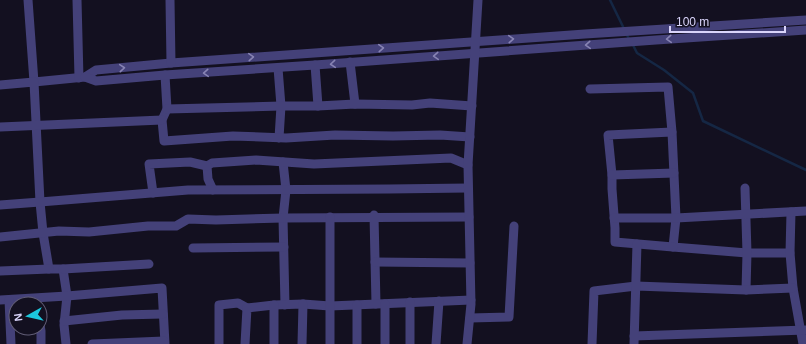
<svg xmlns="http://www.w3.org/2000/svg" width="806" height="344" font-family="Arial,sans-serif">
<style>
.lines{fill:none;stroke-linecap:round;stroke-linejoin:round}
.stream{stroke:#152744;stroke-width:2.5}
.minor{stroke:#444179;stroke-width:9}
.oneway{stroke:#8783b3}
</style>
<rect width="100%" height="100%" fill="#131020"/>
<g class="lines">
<!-- stream -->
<g class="stream">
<path d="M610,0L629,39"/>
<path d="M632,43L637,53L664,70L693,93L703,121L806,170"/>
</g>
<!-- minor -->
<g class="minor">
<path d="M28,0L34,82L85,77L96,70L171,63L585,34L806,20"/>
<path d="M77,0L79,78"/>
<path d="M170,0L171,63"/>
<path d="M350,62L355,104"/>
<path d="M315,65L318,106"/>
<path d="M278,68L281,106L279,138"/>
<path d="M165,75L167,109L162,120L164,141L233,136L286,138L335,135L393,136L440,135L470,137"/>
<path d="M85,77L96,81L165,75L315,65L656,40L806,30"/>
<path d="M0,85L34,82L40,202L43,233L49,269H63L67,296L64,325L66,344"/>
<path d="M590,89L668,87L672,132L676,218L673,247L747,253H790"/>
<path d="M167,109L281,106H318L355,104L412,105L430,103L472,106"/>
<path d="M0,127L162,120"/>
<path d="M672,132L608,135L612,175V189L615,228V242L673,247"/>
<path d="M283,162L286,190L283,218L285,305"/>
<path d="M612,175L674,173"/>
<path d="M745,188L747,253L746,290"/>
<path d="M213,190L208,179L207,166L212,163L256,160L314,164L451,158L468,165"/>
<path d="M153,193L149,164L190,162L207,166"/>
<path d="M0,205L40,202L188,190L389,189L468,188"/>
<path d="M791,212L790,253L793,288L803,344"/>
<path d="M374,215L376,304"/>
<path d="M614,218H676L806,211"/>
<path d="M0,237L59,231L89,232L148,226H176L188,219L216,220L283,218L469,217"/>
<path d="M193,248L284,247"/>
<path d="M375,262L470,263"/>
<path d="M63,269L149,264"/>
<path d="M0,271L49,269"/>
<path d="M0,300L67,296L162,288L165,344"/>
<path d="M9,300L11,344"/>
<path d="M470,318L509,317L514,226"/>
<path d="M64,321L122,315L163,314"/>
<path d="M40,325L41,331V344"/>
<path d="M634,336L806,330"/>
<path d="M92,344L164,341"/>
<path d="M219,344V305L238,303L247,308"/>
<path d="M245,344L247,308L274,305L303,304L330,306L471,300"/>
<path d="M274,344V305"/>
<path d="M302,344L303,304"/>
<path d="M330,344V217"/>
<path d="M357,344V305"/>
<path d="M385,344V304"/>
<path d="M410,344V302"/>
<path d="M436,344L439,301"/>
<path d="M467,344L471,304L468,165L478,0"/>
<path d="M592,344L594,291L636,286L746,290L793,288"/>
<path d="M634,344L637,244"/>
</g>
</g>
<!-- one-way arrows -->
<defs><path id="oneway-chevron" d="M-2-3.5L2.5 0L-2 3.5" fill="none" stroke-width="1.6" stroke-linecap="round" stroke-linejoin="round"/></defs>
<g class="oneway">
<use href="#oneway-chevron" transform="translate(511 39) rotate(-4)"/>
<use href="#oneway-chevron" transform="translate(669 39) rotate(176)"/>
<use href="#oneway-chevron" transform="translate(588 45) rotate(176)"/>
<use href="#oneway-chevron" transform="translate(381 48) rotate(-4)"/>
<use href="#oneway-chevron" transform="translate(436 56) rotate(176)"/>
<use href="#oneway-chevron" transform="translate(251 57) rotate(-4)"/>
<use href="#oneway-chevron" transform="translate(333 64) rotate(175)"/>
<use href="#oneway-chevron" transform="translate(122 68) rotate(-5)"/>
<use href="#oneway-chevron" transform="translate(206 73) rotate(176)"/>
</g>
<!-- north arrow -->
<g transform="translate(28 316) rotate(262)"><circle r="19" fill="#131020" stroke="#625e77"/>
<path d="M0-3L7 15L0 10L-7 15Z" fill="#1cc7dd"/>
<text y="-6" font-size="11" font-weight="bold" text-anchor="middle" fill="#d9d4fa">N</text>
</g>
<!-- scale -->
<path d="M670 26v6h115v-6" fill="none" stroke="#d9d4fa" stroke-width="2"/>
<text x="676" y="26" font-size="12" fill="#d9d4fa" stroke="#131020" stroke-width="3" paint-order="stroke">100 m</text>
</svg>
